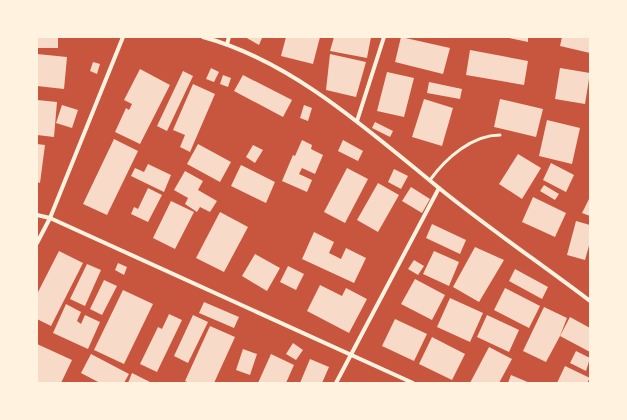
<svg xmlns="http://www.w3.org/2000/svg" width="627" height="420" font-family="'Roboto Condensed',sans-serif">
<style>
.building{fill:#f7dbc8}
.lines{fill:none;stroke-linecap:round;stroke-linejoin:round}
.service{stroke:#fff3e0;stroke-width:3}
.minor{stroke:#fff3e0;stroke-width:4}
</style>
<rect width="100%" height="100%" fill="#c8553d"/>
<!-- building -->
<g class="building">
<rect x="37" y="37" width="21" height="11"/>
<path d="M245,37H259L262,38L259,45Z"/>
<path d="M286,37H320L313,64L281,56Z"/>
<path d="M334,37H371L367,58L330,51Z"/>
<path d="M401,37L450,48L443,74L395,62Z"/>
<path d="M505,37H528V42Z"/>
<path d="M562,37H590V53L560,46Z"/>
<path d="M470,50L528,61L524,85L466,75Z"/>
<path d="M37,54L67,57L64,89L37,86Z"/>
<path d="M330,54L366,62L356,97L326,90Z"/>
<path d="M93,62L100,64L97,74L90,71Z"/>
<path d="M211,68L219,72L214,82L206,79Z"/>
<path d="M560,68L590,73L585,104L555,99Z"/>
<path d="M140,69L170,85L140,144L115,132L126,108L129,110L132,104L124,100Z"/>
<path d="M183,71L193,76L167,131L157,126Z"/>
<path d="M387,72L414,78L404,117L377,111Z"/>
<path d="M223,75L231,78L228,87L220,84Z"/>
<path d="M243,75L292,100L283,117L234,91Z"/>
<path d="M429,82L462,89L460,99L427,93Z"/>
<path d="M193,84L215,94L190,152L180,147L185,135L173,130Z"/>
<path d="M424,99L453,108L442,146L412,137Z"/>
<path d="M500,99L543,109L536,137L494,127Z"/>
<path d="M37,100L57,102L54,137L37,135Z"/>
<path d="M62,105L78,110L72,128L56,123Z"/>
<path d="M304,105L312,108L308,121L300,118Z"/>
<path d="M547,120L580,128L572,164L539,156Z"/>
<path d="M375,122L393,131L390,137L372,128Z"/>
<path d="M114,139L138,151L107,215L83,204Z"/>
<path d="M302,140L312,145L311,149L323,155L315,174L302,168L299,174L312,180L307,192L282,181L293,155L295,156Z"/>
<path d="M343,140L363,151L358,161L338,151Z"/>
<path d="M37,144L45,145L40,183L37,182Z"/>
<path d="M198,144L231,162L220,182L187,164Z"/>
<path d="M253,145L263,150L255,163L246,157Z"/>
<path d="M518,154L541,168L522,199L499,184Z"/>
<path d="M551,163L574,175L566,192L543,180Z"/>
<path d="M148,164L171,175L164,192L131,176L135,168L144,172Z"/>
<path d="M241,165L275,182L266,203L231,186Z"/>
<path d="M347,168L368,179L345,223L324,212Z"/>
<path d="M394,169L408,176L401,189L388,182Z"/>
<path d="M185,171L203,181L198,190L217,201L210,212L200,207L197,212L185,204L188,198L174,190Z"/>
<path d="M378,183L399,195L378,232L357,220Z"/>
<path d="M544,185L559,194L555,200L540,191Z"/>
<path d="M411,187L430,199L422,213L402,201Z"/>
<path d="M148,188L162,195L148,222L131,214L134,207L138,209Z"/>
<path d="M533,197L566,213L555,237L522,222Z"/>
<path d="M590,197V216L582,213Z"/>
<path d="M171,201L194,212L175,249L153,238Z"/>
<path d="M220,212L248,227L224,272L196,258Z"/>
<path d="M576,221L590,225V242L585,260L567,255Z"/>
<path d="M432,224L466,240L460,254L426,238Z"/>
<path d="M314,232L334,242L329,253L341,259L346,248L366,258L354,283L302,259Z"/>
<path d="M475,247L504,260L479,302L453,287Z"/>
<path d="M59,251L83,263L51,326L37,319V294Z"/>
<path d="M434,251L459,262L449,286L423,274Z"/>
<path d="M255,254L280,268L267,291L242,276Z"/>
<path d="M414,260L424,266L418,275L408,269Z"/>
<path d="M118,263L127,267L124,275L115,270Z"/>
<path d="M87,264L101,270L85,306L70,299Z"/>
<path d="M288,266L304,274L296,290L280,282Z"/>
<path d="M515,269L548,287L542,299L509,281Z"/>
<path d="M415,279L445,295L432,320L401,304Z"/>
<path d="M104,280L117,286L102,315L90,309Z"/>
<path d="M320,285L342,296L346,288L367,299L349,333L307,311Z"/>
<path d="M505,288L540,306L529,328L494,310Z"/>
<path d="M123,290L153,304L124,364L94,350Z"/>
<path d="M450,298L483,313L470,342L437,327Z"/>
<path d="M204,302L239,317L234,328L199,313Z"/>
<path d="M66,304L81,312L77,321L81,324L85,315L100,322L88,349L53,333Z"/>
<path d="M544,307L567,318L560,336L546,362L523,351Z"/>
<path d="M169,314L182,320L157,372L140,364L158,327L162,329Z"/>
<path d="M193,315L208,322L188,363L174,356Z"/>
<path d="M487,315L519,330L509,352L477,337Z"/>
<path d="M570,317L590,328V352L560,336Z"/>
<path d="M395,319L427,334L414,361L382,346Z"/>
<path d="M210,326L235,337L214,383H189L185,381Z"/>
<path d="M432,337L465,354L452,380L419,364Z"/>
<path d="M293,343L303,350L296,360L286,354Z"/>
<path d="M37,344L72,360L61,383H37Z"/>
<path d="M489,347L512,359L499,383H470Z"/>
<path d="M243,349L257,354L250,375L236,370Z"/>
<path d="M576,351L590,358L586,371L570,363Z"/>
<path d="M91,354L129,374L124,383H100L81,373Z"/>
<path d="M271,354L294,365L286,383H258Z"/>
<path d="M310,359L329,367L322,383H300Z"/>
<path d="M565,366L590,378L587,383H557Z"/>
<path d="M132,373L152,383H128Z"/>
<path d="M511,375L530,383H508Z"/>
</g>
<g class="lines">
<!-- service -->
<path class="service" d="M430,180C446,158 472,135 500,135"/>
<!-- minor -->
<g class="minor">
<path d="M203,37C292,61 369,131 439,188C488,228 540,263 590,301"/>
<path d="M227,44L229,37"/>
<path d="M357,121L384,37"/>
<path d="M37,215L50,218L413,383"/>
<path d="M37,243L50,218L123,37"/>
<path d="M336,383L439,188"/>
</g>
</g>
<!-- border -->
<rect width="627" height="420" fill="none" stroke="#fff3e0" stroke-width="76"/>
</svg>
